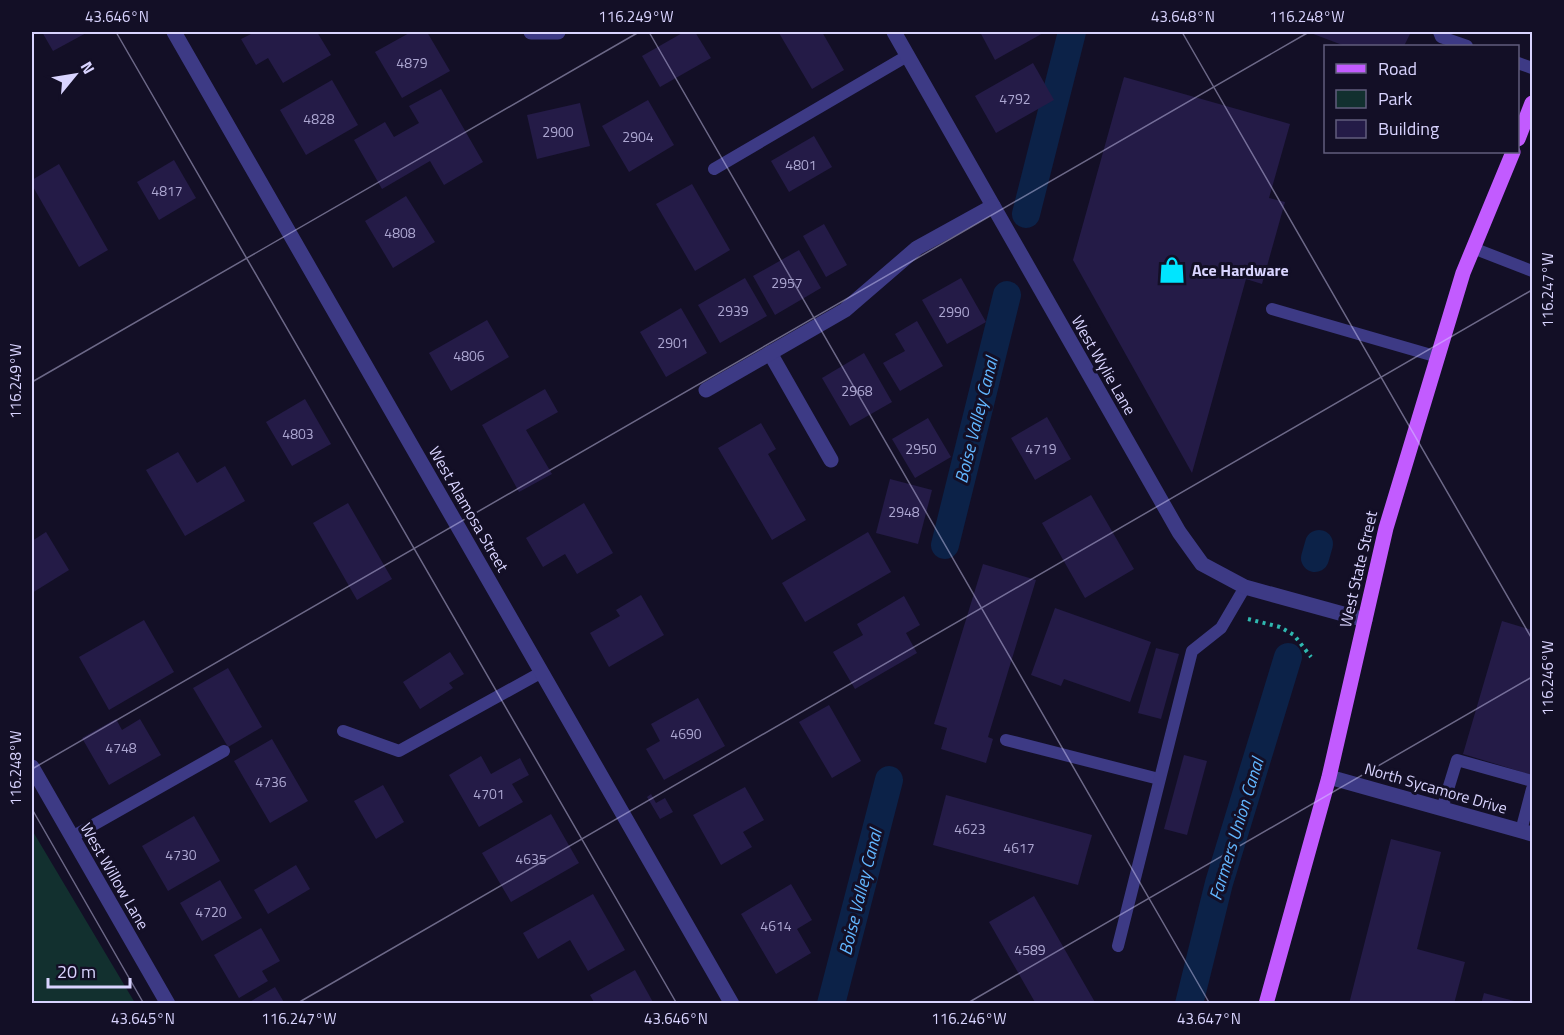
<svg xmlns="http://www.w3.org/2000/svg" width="1564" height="1035" font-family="'Titillium Web',sans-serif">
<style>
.green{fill:#12302f}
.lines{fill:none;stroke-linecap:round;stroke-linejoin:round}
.canal{stroke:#0c2248;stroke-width:28}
.building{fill:#241b47}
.path{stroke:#2fb8b0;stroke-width:4;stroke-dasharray:3 4.5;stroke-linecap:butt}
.lane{stroke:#3d3a85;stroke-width:12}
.street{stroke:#3d3a85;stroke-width:15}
.primary{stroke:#c25bff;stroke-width:15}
.ticks{fill:none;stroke:#d9d4ff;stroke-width:1.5;stroke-opacity:0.45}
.labels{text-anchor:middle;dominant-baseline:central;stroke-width:6;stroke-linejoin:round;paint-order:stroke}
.number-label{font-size:14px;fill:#aca6d1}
.poi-label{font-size:16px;font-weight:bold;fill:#d9d4ff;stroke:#130f26;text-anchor:start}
.street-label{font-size:16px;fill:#d9d4ff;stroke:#130f26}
.water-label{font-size:18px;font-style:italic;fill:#62b6ff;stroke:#130f26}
.neatline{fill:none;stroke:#d9d4ff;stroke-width:2}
.ticks-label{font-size:15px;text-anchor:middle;fill:#d9d4ff}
</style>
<rect width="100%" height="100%" fill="#130f26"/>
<!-- green -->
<path class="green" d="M32,830L135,1003H32Z"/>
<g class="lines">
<!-- canal -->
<g class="canal">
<path d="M1026,214L1072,32"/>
<path d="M945,545L1007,295"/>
<path d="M1315,558L1319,544"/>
<path d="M831,1004L889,780"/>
<path d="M1189,1004L1219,883L1288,657"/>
</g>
</g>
<!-- building -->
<g class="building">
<path d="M42,32H88L53,51Z"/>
<path d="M255,32H317L331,55L283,83L268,58L256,65L241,39Z"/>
<path d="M411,32H427L450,71L402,98L375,52Z"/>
<path d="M684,32H695L711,58L660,87L642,56Z"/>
<path d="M782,32H822L844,70L812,89L779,33Z"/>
<path d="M980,32H1045L995,60Z"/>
<path d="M1308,32H1411L1404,46H1345Z"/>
<path d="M1033,63L1054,100L996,133L975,96Z"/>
<path d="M1124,77L1290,124L1269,198L1285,202L1262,284L1246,279L1192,473L1073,260Z"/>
<path d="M332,80L358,125L306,155L280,110Z"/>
<path d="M441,89L483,162L444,185L430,161L382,189L354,140L385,122L394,137L419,123L409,106Z"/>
<path d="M648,100L674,145L629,172L602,126Z"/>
<path d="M580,103L590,146L537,159L527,115Z"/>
<path d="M814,136L832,167L789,192L771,161Z"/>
<path d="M174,160L196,198L159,220L137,182Z"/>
<path d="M59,164L108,250L79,267L32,185V180Z"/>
<path d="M692,184L730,250L695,271L656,204Z"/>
<path d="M406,196L435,242L393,268L365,221Z"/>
<path d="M824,224L847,265L826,277L803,236Z"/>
<path d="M799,250L821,288L775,315L753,276Z"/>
<path d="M745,278L767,316L720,343L698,305Z"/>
<path d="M961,278L986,322L947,344L922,300Z"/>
<path d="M681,308L707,353L666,377L640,332Z"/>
<path d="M487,320L509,357L451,391L429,353Z"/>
<path d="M917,321L943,366L900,391L883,363L905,351L895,334Z"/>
<path d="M864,353L892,402L850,426L822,378Z"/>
<path d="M545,389L558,412L526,430L552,474L519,492L482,425Z"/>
<path d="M305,399L331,444L292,466L266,422Z"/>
<path d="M1047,417L1071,459L1035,480L1011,438Z"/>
<path d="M928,418L951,457L915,478L892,439Z"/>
<path d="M761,423L776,449L768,454L806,520L772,540L718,448Z"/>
<path d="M178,452L197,483L225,466L245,501L185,536L146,470Z"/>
<path d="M890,479L932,490L918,544L876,533Z"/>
<path d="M1091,495L1134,569L1085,598L1042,523Z"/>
<path d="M348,503L392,579L357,600L313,523Z"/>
<path d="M584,503L613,553L577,574L565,554L543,567L526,538Z"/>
<path d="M46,532L69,570L32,593V541Z"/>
<path d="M868,532L891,572L805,622L782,583Z"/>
<path d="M983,564L1036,580L988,737L993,739L986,763L941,749L947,728L934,724Z"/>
<path d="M641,595L664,635L609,667L590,633L620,616L616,610Z"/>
<path d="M904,596L920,625L906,633L917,653L855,689L833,652L863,635L857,624Z"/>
<path d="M1055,608L1151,642L1130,702L1064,679L1061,686L1031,675Z"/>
<path d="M144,620L174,672L109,710L79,657Z"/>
<path d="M1502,621L1532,630V733L1530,742L1532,743V775L1463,754Z"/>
<path d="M1156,648L1179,654L1161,719L1138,713Z"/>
<path d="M450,652L464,674L449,683L453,688L420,709L403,682Z"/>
<path d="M228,668L262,727L228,747L193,688Z"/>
<path d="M698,698L725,746L664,780L646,749L660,741L651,724Z"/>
<path d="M829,705L861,761L832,778L799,722Z"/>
<path d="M116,719L122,730L140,719L161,755L109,785L82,738Z"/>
<path d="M272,739L308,801L270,823L234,761Z"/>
<path d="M1184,755L1207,761L1187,835L1164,829Z"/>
<path d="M481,756L491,774L520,758L529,775L512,784L523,802L479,827L449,775Z"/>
<path d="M383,785L404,822L376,839L354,801Z"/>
<path d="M745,787L764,820L743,832L752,847L721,865L693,815Z"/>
<path d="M651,794L656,803L665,798L673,812L660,819L647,797Z"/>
<path d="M946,795L1092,835L1078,885L933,845Z"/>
<path d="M551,814L579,863L511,902L482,853Z"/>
<path d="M194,816L220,861L168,891L142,846Z"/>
<path d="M1391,839L1441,852L1417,949L1465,962L1454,1004H1349Z"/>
<path d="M296,865L310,889L268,914L254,890Z"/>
<path d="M220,880L242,918L202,941L180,903Z"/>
<path d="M791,884L812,920L797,929L811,953L776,974L741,914Z"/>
<path d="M593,894L625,950L588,971L570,940L538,959L523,933Z"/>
<path d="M1034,896L1096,1004H1036L989,922Z"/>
<path d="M261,928L280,961L262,971L268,981L239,998L214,955Z"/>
<path d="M635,970L654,1004H595L590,995Z"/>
<path d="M275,987L285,1004H246Z"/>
<path d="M1484,993L1518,1002L1517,1004H1481Z"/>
</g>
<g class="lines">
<!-- path -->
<path class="path" d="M1248,619L1280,627L1294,635L1311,657"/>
<!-- lane -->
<g class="lane">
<path d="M1439,32L1441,37L1467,46"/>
<path d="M1518,63L1532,68"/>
<path d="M714,169L907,56"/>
<path d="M1473,248L1532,271"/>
<path d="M1272,309L1438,357"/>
<path d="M343,731L399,751L542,672"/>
<path d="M1006,740L1159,779"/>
<path d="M1442,809L1457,760L1532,781"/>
<path d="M1521,831L1532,789"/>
<path d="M72,837L224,751"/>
<path d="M1118,946L1192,651L1221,628L1245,587"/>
</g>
<!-- street -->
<g class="street">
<path d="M174,32L732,1004"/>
<path d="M531,32H558"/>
<path d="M894,32L1179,532L1202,564L1245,587L1365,620"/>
<path d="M770,353L831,460"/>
<path d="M706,390L845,310L917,248L993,206"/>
<path d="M32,767L168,1004"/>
<path d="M1329,777L1532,834"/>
</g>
<!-- primary -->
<g class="primary">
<path d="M1518,139L1532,103"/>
<path d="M1266,1004L1329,777L1386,528L1463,273L1513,152"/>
</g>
</g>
<!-- ticks -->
<path class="ticks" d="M116,32L677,1004M649,32L1210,1004M1182,32L1532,639M32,382L639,32M32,769L1309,32M32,809L144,1004M296,1004L1532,290M966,1004L1532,677"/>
<!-- icons -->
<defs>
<symbol id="shop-bare" viewBox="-9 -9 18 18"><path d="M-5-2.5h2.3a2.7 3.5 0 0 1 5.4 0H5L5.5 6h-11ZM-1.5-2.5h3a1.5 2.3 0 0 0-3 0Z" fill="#00e5ff" stroke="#130f26" stroke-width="2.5" paint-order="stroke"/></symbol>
</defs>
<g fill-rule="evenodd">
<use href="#shop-bare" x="1153" y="251" width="38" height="38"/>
</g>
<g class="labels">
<!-- number labels -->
<g class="number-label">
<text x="412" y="62">4879</text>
<text x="1015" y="98">4792</text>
<text x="319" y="118">4828</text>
<text x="558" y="131">2900</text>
<text x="638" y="136">2904</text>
<text x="801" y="164">4801</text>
<text x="167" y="190">4817</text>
<text x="400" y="232">4808</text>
<text x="787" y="282">2957</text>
<text x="733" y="310">2939</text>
<text x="954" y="311">2990</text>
<text x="673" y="342">2901</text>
<text x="469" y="355">4806</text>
<text x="857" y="390">2968</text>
<text x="298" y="433">4803</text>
<text x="921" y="448">2950</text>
<text x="1041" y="448">4719</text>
<text x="904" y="511">2948</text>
<text x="686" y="733">4690</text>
<text x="121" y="747">4748</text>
<text x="271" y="781">4736</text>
<text x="489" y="793">4701</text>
<text x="970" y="828">4623</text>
<text x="1019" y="847">4617</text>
<text x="181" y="854">4730</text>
<text x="531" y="858">4635</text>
<text x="211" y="911">4720</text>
<text x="776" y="925">4614</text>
<text x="1030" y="949">4589</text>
</g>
<!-- poi labels -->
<g class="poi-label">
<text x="1192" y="270">Ace Hardware</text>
</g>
<!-- street labels -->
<g class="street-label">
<text transform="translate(1104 365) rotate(60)">West Wylie Lane</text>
<text transform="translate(469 509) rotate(60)">West Alamosa Street</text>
<text transform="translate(1358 569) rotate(-77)">West State Street</text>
<text transform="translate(1436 788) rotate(16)">North Sycamore Drive</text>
<text transform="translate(115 876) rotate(60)">West Willow Lane</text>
</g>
<!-- water labels -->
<g class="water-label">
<text transform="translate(976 420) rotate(-76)">Boise Valley Canal</text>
<text transform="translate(1236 829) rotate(-73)">Farmers Union Canal</text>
<text transform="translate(860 892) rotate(-76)">Boise Valley Canal</text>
</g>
</g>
<!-- border -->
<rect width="1564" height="1035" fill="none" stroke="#130f26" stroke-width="66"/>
<!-- legend -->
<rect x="1324" y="45" width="195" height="108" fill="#130f26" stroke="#625e7d" stroke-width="1.5"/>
<rect x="1336" y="64" width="30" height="9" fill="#c25bff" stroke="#625e7d" stroke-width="1.5"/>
<text x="1378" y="75" font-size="18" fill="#d9d4ff">Road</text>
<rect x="1336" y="90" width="30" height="18" fill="#12302f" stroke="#625e7d" stroke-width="1.5"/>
<text x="1378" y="105" font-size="18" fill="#d9d4ff">Park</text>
<rect x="1336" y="120" width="30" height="18" fill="#241b47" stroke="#625e7d" stroke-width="1.5"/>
<text x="1378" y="135" font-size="18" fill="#d9d4ff">Building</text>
<!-- north arrow -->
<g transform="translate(75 75) rotate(60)" stroke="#130f26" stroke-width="4.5" paint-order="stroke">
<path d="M0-4.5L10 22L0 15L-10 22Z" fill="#d9d4ff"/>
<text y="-9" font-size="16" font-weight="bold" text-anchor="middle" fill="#d9d4ff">N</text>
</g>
<!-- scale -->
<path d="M48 978v9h82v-9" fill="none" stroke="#d9d4ff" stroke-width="3"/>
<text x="57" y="978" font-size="18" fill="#d9d4ff" stroke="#130f26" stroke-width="4.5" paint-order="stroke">20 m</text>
<rect x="33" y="33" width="1498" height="969" class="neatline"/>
<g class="ticks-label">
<text x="117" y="22">43.646°N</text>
<text x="636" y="22">116.249°W</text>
<text x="1183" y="22">43.648°N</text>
<text x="1307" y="22">116.248°W</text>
<text transform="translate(1548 290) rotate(-90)" y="5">116.247°W</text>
<text transform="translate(16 381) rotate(-90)" y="5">116.249°W</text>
<text transform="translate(1548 678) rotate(-90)" y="5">116.246°W</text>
<text transform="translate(16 768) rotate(-90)" y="5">116.248°W</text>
<text x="143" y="1024">43.645°N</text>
<text x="299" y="1024">116.247°W</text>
<text x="676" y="1024">43.646°N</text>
<text x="969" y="1024">116.246°W</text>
<text x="1209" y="1024">43.647°N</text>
</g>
</svg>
